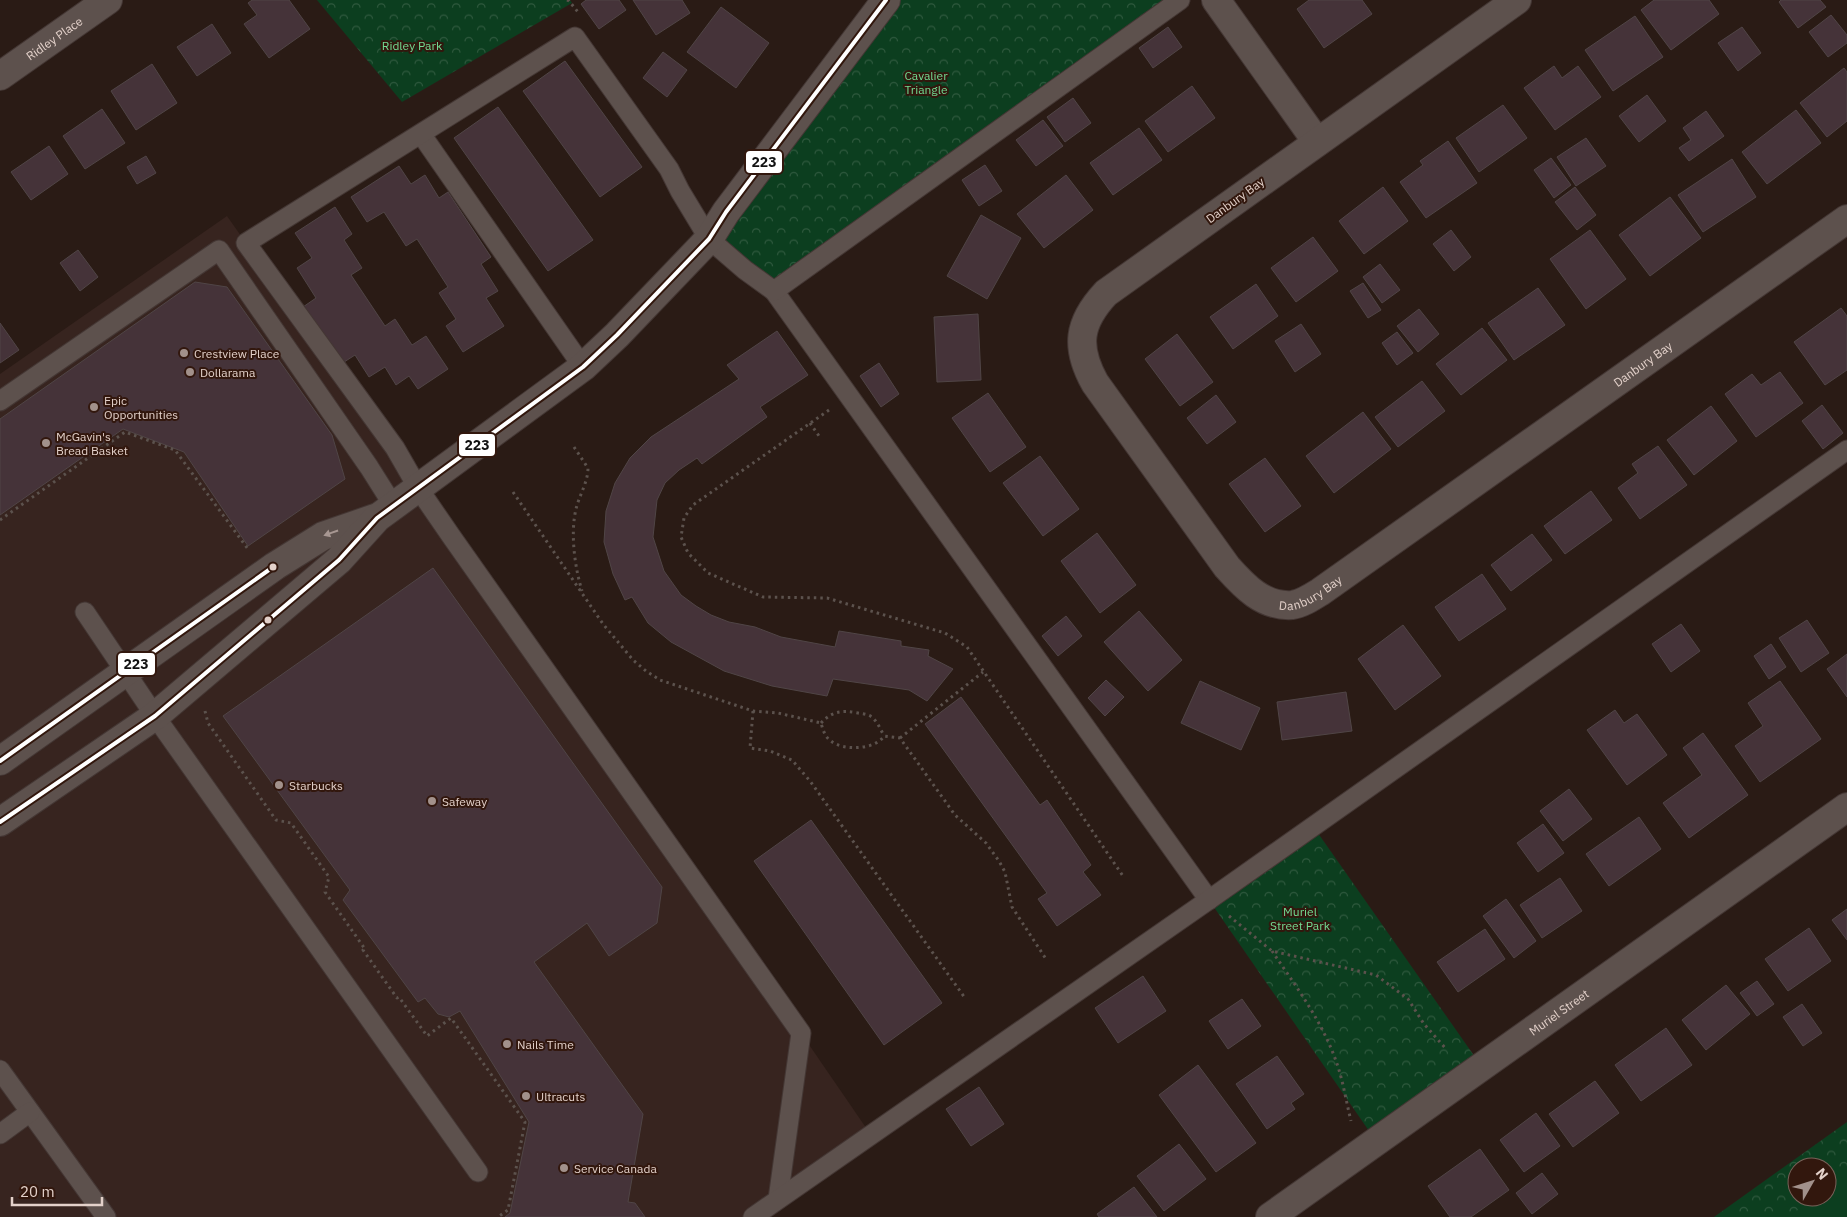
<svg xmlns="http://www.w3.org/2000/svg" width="1847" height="1217" font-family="'IBM Plex Sans',sans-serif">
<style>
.commercial{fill:#37241f}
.forest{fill:url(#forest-crowns);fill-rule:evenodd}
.garden{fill:#0c3e1f}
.building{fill:#453339;stroke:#504546}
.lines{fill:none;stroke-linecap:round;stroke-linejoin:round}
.service-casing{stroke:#443734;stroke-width:21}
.minor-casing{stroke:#443734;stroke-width:30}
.tertiary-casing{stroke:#443734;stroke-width:30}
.path{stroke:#5c524d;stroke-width:3;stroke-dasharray:2.5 4;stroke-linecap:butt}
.service{stroke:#5d514d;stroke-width:19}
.minor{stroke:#5d514d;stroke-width:28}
.tertiary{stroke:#5d514d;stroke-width:28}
.bus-1-casing{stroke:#32170d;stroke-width:8}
.bus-1{stroke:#fff;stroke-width:4}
.oneway{fill:#a79792}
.poi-dot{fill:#a2918b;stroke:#32170d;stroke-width:2}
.bus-dot{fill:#e3d1ca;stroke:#32170d;stroke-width:2}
.labels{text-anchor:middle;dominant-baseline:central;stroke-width:4;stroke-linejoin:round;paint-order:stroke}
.street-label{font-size:12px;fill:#e3d1ca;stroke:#32170d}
.park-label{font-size:12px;fill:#73dd94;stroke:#32170d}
.poi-label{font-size:12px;fill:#e3d1ca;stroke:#32170d;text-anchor:start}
.line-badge{stroke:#32170d;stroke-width:2}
.pale-badge-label{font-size:14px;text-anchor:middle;font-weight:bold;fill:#111}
</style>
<defs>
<pattern id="forest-crowns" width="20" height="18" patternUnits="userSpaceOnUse" patternTransform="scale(1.25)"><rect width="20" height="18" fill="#0c3e1f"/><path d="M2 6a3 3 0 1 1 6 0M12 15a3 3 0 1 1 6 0" fill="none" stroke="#2f593e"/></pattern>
</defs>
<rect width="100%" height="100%" fill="#2a1b15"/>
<!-- commercial -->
<path class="commercial" d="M227,216L801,1033L871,1135L753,1217H0V374Z"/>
<!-- forest -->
<g class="forest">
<path d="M317,0H570L572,3L402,102Z"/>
<path d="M886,0H1180L774,291L709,239Z"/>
<path d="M1313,826L1482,1067L1376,1141L1209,900Z"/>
<path d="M1847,1122V1217H1714ZM1797,1167H1827V1197H1797Z"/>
</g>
<!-- garden -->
<path class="garden" d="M1847,1174V1217H1788L1816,1197H1827V1189Z"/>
<!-- building -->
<g class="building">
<path d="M252,0H289L310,29L269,58L244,24L257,15L248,3Z"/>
<path d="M586,0H619L626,10L599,29L581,4Z"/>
<path d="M633,0H682L690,13L656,35Z"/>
<path d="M1309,0H1362L1372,14L1324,48L1297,9Z"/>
<path d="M1654,0H1709L1719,14L1671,50L1641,10Z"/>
<path d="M1781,0H1820L1826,7L1798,28L1779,2Z"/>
<path d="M721,7L769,43L736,88L687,52Z"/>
<path d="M1831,15L1847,35V43L1828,57L1809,32Z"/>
<path d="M1635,16L1663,57L1613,91L1585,50Z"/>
<path d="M212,24L231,53L197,76L177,47Z"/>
<path d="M1168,27L1182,47L1153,68L1139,48Z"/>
<path d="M1742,27L1761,53L1738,71L1718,43Z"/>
<path d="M663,52L687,70L667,97L643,78Z"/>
<path d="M565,61L642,167L600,197L523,91Z"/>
<path d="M152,64L177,103L136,130L111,91Z"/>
<path d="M1554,66L1562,78L1578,66L1601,97L1555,130L1524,88Z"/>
<path d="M1844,68L1847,72V121L1827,137L1800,103Z"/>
<path d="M1192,86L1215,118L1168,152L1145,121Z"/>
<path d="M1647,95L1666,121L1639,142L1619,116Z"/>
<path d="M1073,98L1091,123L1065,142L1047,117Z"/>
<path d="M1503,105L1527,138L1479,172L1456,138Z"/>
<path d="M498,107L593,240L548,271L454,138Z"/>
<path d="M102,109L125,143L85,169L63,136Z"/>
<path d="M1796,110L1821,143L1767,184L1742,152Z"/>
<path d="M1706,111L1724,136L1689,161L1679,148L1691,140L1683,128Z"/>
<path d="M1043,120L1063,146L1036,166L1016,140Z"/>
<path d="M1139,128L1162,160L1113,195L1090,163Z"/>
<path d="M1586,138L1606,166L1576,186L1557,157Z"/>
<path d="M1448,141L1477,183L1426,218L1400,182L1423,165L1420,161Z"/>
<path d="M49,146L68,174L31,200L11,172Z"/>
<path d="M146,156L156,173L137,184L127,167Z"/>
<path d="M1551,158L1571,185L1554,198L1534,170Z"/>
<path d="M1732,159L1756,197L1703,232L1678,195Z"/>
<path d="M985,165L1002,191L979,206L962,180Z"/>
<path d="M399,166L411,184L425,175L439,198L448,192L491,257L481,264L498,291L486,298L504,326L463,352L446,326L456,319L439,293L448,287L417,239L406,246L384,212L367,222L351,197Z"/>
<path d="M1066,175L1093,210L1044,248L1017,214Z"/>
<path d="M1383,187L1408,221L1364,254L1339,221Z"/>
<path d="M1575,187L1596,215L1577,230L1555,202Z"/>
<path d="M1670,197L1701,238L1650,276L1619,235Z"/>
<path d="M335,207L352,234L344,240L362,268L351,275L385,326L395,319L412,345L426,336L448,369L418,389L409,376L396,385L385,367L369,377L355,355L341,364L303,307L316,298L297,268L312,258L295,233Z"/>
<path d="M981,215L1021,238L987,299L947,276Z"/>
<path d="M1451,230L1471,257L1454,271L1433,244Z"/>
<path d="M1590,230L1626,279L1586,309L1550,259Z"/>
<path d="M1313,237L1338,271L1296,302L1271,268Z"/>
<path d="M78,250L98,277L80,291L60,263Z"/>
<path d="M1380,264L1400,290L1382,303L1363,277Z"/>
<path d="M195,282L227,287L332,435L345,479L248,546L184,452L123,429L0,515V419Z"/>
<path d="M1363,283L1381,310L1368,318L1350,291Z"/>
<path d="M1256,284L1278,316L1233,349L1210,317Z"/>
<path d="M1538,288L1565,325L1514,360L1488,323Z"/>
<path d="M1841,308L1847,316V370L1825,385L1794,342Z"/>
<path d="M1419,309L1439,334L1418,352L1397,326Z"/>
<path d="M978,314L981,380L937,382L934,317Z"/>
<path d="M0,323L19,350L0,363Z"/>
<path d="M1301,324L1321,354L1295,372L1275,341Z"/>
<path d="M1482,328L1507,360L1461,395L1436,364Z"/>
<path d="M777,331L808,375L760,407L767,417L702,464L697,458L679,470L665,483L657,500L653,537L664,571L681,595L696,606L711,615L729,622L755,627L781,637L835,647L839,631L901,641V646L929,650L928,656L953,669L927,701L909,690L833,679L827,696L772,686L724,671L671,642L648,623L632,597L625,600L613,574L604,542L606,511L615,483L630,458L651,437L739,379L727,365Z"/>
<path d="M1397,332L1413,353L1397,365L1382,343Z"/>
<path d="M1177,334L1213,382L1180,406L1145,359Z"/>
<path d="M879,363L899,394L881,407L860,376Z"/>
<path d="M1780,372L1803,403L1756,437L1725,394L1752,374L1761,385Z"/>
<path d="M1422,381L1445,411L1398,447L1375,417Z"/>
<path d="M988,393L1026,447L990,472L952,418Z"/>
<path d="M1216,395L1236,422L1207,444L1187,418Z"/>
<path d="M1822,405L1843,433L1823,449L1802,421Z"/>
<path d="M1711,406L1737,441L1694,475L1667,440Z"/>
<path d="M1363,412L1391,449L1334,493L1306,456Z"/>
<path d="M1658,446L1687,485L1640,519L1618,488L1638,473L1632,464Z"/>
<path d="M1040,456L1079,509L1043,536L1003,483Z"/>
<path d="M1265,458L1301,506L1265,532L1229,484Z"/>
<path d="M1591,491L1612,520L1565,554L1544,526Z"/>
<path d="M1097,533L1136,585L1100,613L1061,561Z"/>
<path d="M1532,534L1552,560L1511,591L1491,565Z"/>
<path d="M433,568L662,887L657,923L609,956L587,923L534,962L643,1114L628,1202L635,1203L645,1217H505L510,1213L529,1122L460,1011L449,1017L438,1014L425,998L418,1002L343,900L350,890L223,716Z"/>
<path d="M1482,574L1506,609L1459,641L1435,607Z"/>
<path d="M1139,611L1182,660L1148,691L1104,642Z"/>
<path d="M1066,616L1082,636L1058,656L1042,636Z"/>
<path d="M1807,620L1829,653L1801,672L1779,638Z"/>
<path d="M1681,624L1700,651L1671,672L1652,644Z"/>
<path d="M1403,625L1441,676L1395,710L1358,659Z"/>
<path d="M1771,644L1786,667L1769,679L1754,656Z"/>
<path d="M1847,654V697L1827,669Z"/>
<path d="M1106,680L1124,697L1105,716L1088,698Z"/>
<path d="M1200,681L1260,708L1241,750L1181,723Z"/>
<path d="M1780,681L1821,739L1760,782L1735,746L1763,726L1748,703Z"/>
<path d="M1346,692L1352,731L1282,740L1277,702Z"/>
<path d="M961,697L1040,805L1047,800L1091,865L1083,872L1101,895L1057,926L1038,899L1047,893L925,724Z"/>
<path d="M1615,710L1624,723L1637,714L1667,755L1627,785L1587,730Z"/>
<path d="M1703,733L1748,795L1689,838L1663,803L1702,775L1683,748Z"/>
<path d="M1569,789L1592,819L1563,841L1540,811Z"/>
<path d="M1639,817L1661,849L1609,886L1586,854Z"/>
<path d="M811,820L942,1003L884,1045L754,861Z"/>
<path d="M1543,824L1564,853L1538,872L1517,843Z"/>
<path d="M1560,878L1582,911L1542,938L1520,905Z"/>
<path d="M1506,899L1536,941L1514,958L1483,916Z"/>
<path d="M1847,909V940L1832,920Z"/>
<path d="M1809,928L1831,961L1788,991L1765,959Z"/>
<path d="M1485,929L1505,959L1458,992L1437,962Z"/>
<path d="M1143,976L1166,1011L1118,1043L1095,1008Z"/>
<path d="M1757,981L1774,1004L1757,1016L1740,993Z"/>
<path d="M1726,985L1750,1014L1706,1050L1682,1020Z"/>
<path d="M1242,999L1261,1026L1228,1049L1209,1021Z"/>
<path d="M1802,1004L1822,1033L1803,1046L1783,1017Z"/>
<path d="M1666,1028L1692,1065L1641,1101L1615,1065Z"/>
<path d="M1277,1056L1304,1094L1291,1103L1295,1109L1267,1129L1236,1084Z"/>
<path d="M1198,1065L1256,1143L1216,1172L1159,1095Z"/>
<path d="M1595,1081L1619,1113L1573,1147L1549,1114Z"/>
<path d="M979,1087L1004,1124L971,1146L946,1109Z"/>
<path d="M1536,1113L1560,1146L1524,1172L1500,1140Z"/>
<path d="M1179,1144L1206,1179L1164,1211L1137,1176Z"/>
<path d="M1480,1149L1509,1190L1471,1217H1450L1428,1186Z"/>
<path d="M1542,1173L1558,1194L1532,1214L1516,1193Z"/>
<path d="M1134,1187L1157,1217H1099L1097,1214Z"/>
</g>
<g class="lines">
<defs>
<g id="service">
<path d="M421,134L583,367"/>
<path d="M774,291L1209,900"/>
<path d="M0,401L219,250L369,467L393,505"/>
<path d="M85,612L155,716L478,1172"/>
<path d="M0,1070L106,1217"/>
<path d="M0,1134L30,1112"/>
<path d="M778,1199L801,1033L451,536L418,488L395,448L246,243L575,37L669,169L680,191L709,239L745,270L774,291L1180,0"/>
<path d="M753,1217L1213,897L1847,450"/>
</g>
<g id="minor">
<path d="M1216,0L1317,142"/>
<path id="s1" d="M1517,0L1106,293C1078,323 1075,347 1095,383L1227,567C1244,586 1263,607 1292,605C1301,604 1312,597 1320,592L1847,219"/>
<path id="s2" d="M0,76L108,0"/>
<path id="s3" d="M1270,1217L1847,807"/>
</g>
<g id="tertiary">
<path d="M0,761L275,566L323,536L375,518"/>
<path d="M0,822L155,716L339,560L377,518L583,367L617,335L709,239L726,212L886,0"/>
</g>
</defs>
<!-- service casing -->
<use href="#service" class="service-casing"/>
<!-- minor casing -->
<use href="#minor" class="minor-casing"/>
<!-- tertiary casing -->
<use href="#tertiary" class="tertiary-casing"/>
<!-- path -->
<g class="path">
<path d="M567,0L569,1L578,12"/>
<path d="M829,410L693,505L684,518L681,537L688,553L708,573L763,597L827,598L945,633L967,647L1123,876"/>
<path d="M810,423L819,436"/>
<path d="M574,447L588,468C588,482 579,496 576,509C570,534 575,568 582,591"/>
<path d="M513,492L603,624L633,660L646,671L660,680L753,711L778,713L821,723C823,730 825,737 831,741C843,751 875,750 884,736L900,738L955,815L986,843L999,861L1005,872L1012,907L1046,959"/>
<path d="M0,520L125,432L175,450L248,549"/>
<path d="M205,711L208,723L276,820L291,823L329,877L325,892L365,949L363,950L397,998L399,997L427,1036L451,1018L525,1122L508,1210L498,1217"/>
<path d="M753,711L750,748L770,751L792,760L810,781L965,998"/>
<path d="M821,723C832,711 842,710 858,713C863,714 869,714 873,718C878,723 881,730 884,736"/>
<path d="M900,738L983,672"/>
<path d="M1229,916L1272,951L1376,975L1408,999L1424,1024L1447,1050"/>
<path d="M1272,951C1295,985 1322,1021 1336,1061C1343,1080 1346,1101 1351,1121"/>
</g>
<!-- service -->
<use href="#service" class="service"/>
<!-- minor -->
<use href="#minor" class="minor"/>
<!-- tertiary -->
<use href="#tertiary" class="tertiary"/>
<defs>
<g id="bus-1">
<path d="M0,761L273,567"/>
<path d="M0,822L155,716L339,560L377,518L583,367L617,335L709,239L726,212L886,0"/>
</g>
</defs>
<!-- bus-1 casing -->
<use href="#bus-1" class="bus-1-casing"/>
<!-- bus-1 -->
<use href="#bus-1" class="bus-1"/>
</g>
<!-- one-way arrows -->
<defs><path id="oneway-solid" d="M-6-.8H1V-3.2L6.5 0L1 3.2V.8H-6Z" transform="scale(1.25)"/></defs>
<use class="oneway" href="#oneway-solid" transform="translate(331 533) rotate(161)"/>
<!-- markers -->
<g class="poi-dot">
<circle cx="184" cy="353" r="5"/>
<circle cx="190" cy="372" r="5"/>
<circle cx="94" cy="407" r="5"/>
<circle cx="46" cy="443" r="5"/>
<circle cx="279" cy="785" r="5"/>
<circle cx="432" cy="801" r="5"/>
<circle cx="507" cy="1044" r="5"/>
<circle cx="526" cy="1096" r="5"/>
<circle cx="564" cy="1168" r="5"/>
</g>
<g class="bus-dot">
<circle cx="273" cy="567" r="4.5"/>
<circle cx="268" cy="620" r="4.5"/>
</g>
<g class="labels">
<!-- street labels -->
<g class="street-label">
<text stroke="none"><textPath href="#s2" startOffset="66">Ridley Place</textPath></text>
<text transform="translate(1235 200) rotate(-36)">Danbury Bay</text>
<text stroke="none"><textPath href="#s1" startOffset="1335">Danbury Bay</textPath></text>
<text stroke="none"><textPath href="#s1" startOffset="930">Danbury Bay</textPath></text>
<text stroke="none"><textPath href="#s3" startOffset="354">Muriel Street</textPath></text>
</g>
<!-- park labels -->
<g class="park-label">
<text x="412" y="45">Ridley Park</text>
<text x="926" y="75">Cavalier<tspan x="926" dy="14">Triangle</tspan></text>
<text x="1300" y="911">Muriel<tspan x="1300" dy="14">Street Park</tspan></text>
</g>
<!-- poi labels -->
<g class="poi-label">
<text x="194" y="353">Crestview Place</text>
<text x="200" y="372">Dollarama</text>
<text x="104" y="400">Epic<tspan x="104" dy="14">Opportunities</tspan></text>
<text x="56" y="436">McGavin's<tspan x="56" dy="14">Bread Basket</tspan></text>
<text x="289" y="785">Starbucks</text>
<text x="442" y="801">Safeway</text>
<text x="517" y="1044">Nails Time</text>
<text x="536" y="1096">Ultracuts</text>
<text x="574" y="1168">Service Canada</text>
</g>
</g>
<g class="line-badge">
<rect x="745" y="150" width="38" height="24" rx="5" fill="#fff"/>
<rect x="458" y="433" width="38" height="24" rx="5" fill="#fff"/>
<rect x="117" y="652" width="39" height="24" rx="5" fill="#fff"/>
</g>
<g class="pale-badge-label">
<text x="764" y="167">223</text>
<text x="477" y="450">223</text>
<text x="136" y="669">223</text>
</g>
<!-- north arrow -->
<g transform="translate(1812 1182) rotate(51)"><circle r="24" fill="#32170d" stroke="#796159"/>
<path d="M0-4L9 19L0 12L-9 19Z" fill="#a2918b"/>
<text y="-8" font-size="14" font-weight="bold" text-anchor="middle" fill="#e3d1ca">N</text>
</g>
<!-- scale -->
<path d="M12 1197v8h90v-8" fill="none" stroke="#e3d1ca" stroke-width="2.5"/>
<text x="20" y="1197" font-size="15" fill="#e3d1ca" stroke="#32170d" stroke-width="4" paint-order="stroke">20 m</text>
</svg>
